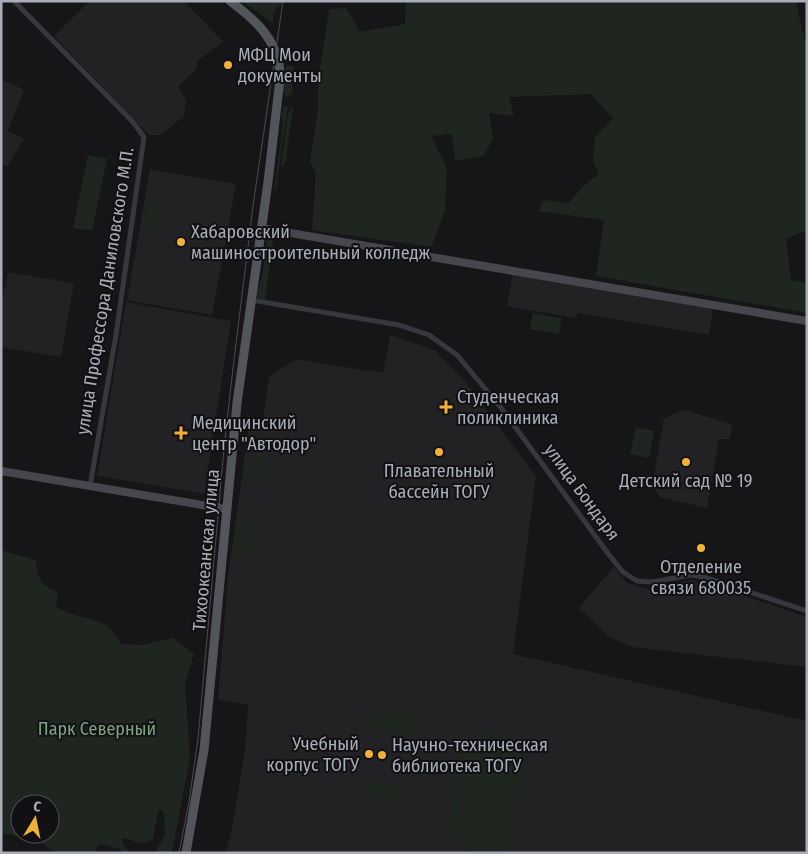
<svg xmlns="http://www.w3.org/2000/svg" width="808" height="854" font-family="'Fira Sans Condensed',sans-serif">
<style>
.built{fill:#222225}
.green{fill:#1e261f;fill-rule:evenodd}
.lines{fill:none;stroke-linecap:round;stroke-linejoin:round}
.minor{stroke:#37383d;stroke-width:5}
.secondary{stroke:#45474d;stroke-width:8}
.primary{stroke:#53555c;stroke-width:9}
.tram{stroke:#4a4c52;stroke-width:1}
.poi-dot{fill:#f2b134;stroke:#111113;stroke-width:2}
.labels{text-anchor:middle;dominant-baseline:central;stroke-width:4;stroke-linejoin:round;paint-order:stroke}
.poi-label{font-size:18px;fill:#a8adb8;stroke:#111113;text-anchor:start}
.street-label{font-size:18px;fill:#a8adb8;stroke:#111113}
.park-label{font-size:18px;fill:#7fa381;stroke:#111113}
</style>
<rect width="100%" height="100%" fill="#161618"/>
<!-- built -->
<g class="built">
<path d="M90,1H184L223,42L197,61L196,69L178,87L186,100L184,116L161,135H149L54,36Z"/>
<path d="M1,79L24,90L8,131L24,139L7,167L1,164Z"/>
<path d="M150,169L236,184L212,315L127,300Z"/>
<path d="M8,272L74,283L61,357L1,347V307Z"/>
<path d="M513,273L713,307L709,335L578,313L576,318L507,306Z"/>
<path d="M126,302L231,321L204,494L97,476Z"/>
<path d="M390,335L435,350L464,380L536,476L513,654L807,721V853H226L233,824L245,751L248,705L218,700L228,576L249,426L262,428L269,377L296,359L383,373Z"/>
<path d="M684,410L732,424L730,439H719L707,508L660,497L652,485L664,418Z"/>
<path d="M614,566L627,583L657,592L670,584L692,580L734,592L807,617V667L632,647L609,637L579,608Z"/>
</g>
<!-- green -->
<g class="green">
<path d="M242,1H285L273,12V23Z"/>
<path d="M406,1H796L807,51V230L786,239L791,280L807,283V313L596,276L604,220L538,211L544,200L569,203L583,186L599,174L593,161L595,137L613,119L591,94C563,96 536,95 509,97L514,116L489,113L493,138L484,156L455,161L452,134L431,136L447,168L445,211L431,247L312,230L316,172L310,163L318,108V82L329,9L346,8L360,32L405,24Z"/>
<path d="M287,65L293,66L294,69L292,93L286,98C281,91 283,72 287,65Z"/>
<path d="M289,106L287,111L276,190L274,189L283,124L281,115L284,107Z"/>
<path d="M292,107H293L286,159L283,166H281L288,113Z"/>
<path d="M88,155L107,159L92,231L73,228Z"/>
<path d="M147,199L164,201L160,231L143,228Z"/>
<path d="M272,237L273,242L265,300L259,299L257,296V290L262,277L267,243L268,239Z"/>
<path d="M533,313L562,318L559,334L530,329Z"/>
<path d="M636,427L654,431L649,458L630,454Z"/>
<path d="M251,451L269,455L262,485L244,481Z"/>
<path d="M238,522L254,524L248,558L232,556Z"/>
<path d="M1,550L36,560C37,577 41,587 58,592L56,606C70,618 91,615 107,626C113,630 117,639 122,644L142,645L173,638L194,654L185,683L190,757L172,853H155L165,835L164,813L161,809L158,812L153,839C142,847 136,841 125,838L122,839L123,845L131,853H122L120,849L101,844L97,847L96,853H54C42,838 19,837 1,833ZM20,804H50V834H20Z"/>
<path d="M377,707L416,714L418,717L415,734L412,736L373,730L370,726L373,710Z"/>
<path d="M485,732C510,733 522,741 524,766L511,839L505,850L501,853C474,853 454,854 449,828C452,808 457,760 466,744C471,737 478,735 485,732Z"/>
<path d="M369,780L399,785L396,801L366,795Z"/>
</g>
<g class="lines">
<!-- minor -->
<g class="minor">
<path d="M14,1L132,121L144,137L116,335L90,486"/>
<path d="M251,300L399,325L429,335L457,355L502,409L610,556L623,572L637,581L652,582L691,575L704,577L807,611"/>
</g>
<!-- secondary -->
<g class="secondary">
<path d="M261,228L807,321"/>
<path d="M1,471L226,509"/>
</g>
<!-- primary -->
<path class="primary" d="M186,853L204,750L237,403L268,182L280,79C281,43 257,21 230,1"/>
<!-- tram -->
<path class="tram" d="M179,853L189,802L198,739L224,448L233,368L253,206L283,1"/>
</g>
<!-- markers -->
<g class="poi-dot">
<circle cx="228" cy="65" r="5"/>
<circle cx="181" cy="242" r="5"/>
<path d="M443.5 399.5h5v5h5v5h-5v5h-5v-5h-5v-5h5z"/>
<path d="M178.5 425.5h5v5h5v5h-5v5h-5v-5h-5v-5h5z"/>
<circle cx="439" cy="452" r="5"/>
<circle cx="686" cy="462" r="5"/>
<circle cx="701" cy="548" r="5"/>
<circle cx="369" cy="754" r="5"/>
<circle cx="382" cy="755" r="5"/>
</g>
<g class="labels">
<!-- poi labels -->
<g class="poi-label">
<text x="238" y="55">МФЦ Мои<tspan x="238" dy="21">документы</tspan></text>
<text x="191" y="232">Хабаровский<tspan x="191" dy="21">машиностроительный колледж</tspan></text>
<text x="457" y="397">Студенческая<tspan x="457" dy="21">поликлиника</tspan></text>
<text x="192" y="423">Медицинский<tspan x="192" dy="21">центр "Автодор"</tspan></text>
<text x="439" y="471" text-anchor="middle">Плавательный<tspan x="439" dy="21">бассейн ТОГУ</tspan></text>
<text x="686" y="481" text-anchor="middle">Детский сад № 19</text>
<text x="701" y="567" text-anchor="middle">Отделение<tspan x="701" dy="21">связи 680035</tspan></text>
<text x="359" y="744" text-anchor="end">Учебный<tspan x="359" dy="21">корпус ТОГУ</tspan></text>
<text x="392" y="745">Научно-техническая<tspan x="392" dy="21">библиотека ТОГУ</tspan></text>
</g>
<!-- street labels -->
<g class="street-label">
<text transform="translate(105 291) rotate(-81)">улица Профессора Даниловского М.П.</text>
<text transform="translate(582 492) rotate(54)">улица Бондаря</text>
<text transform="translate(206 550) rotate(-85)">Тихоокеанская улица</text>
</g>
<!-- park labels -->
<g class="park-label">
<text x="97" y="729">Парк Северный</text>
</g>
</g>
<!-- border -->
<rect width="808" height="854" fill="none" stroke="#a8adb8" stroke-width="5"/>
<!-- north arrow -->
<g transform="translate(35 819) rotate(10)"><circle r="24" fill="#111113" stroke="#4d4f55"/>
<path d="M0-4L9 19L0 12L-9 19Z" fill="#f2b134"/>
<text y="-8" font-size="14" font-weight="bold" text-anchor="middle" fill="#a8adb8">С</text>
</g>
</svg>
